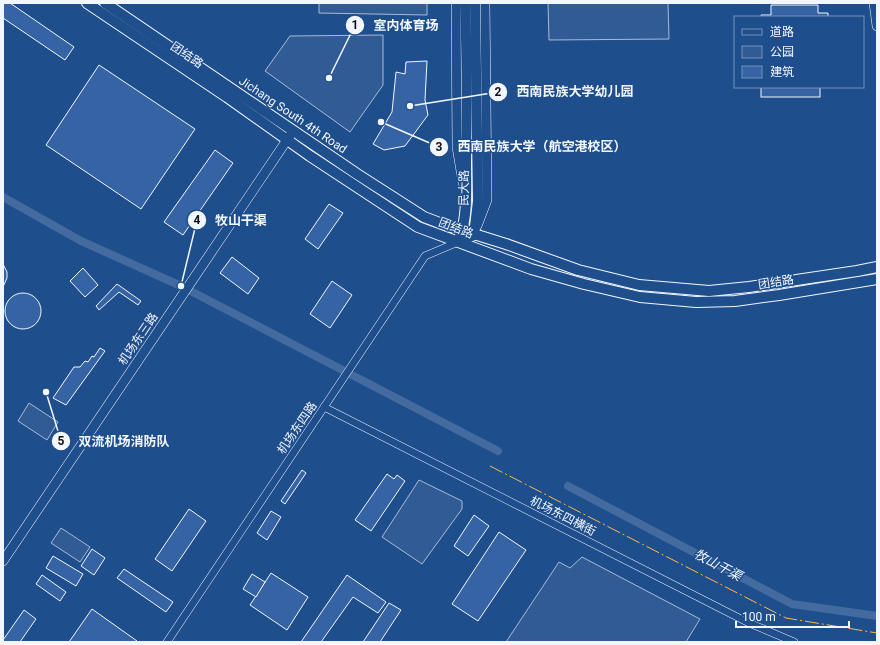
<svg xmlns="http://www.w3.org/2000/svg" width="880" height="645" font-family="Roboto,'Noto Sans SC',sans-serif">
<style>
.green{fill:#305b95;stroke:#a8bbd7}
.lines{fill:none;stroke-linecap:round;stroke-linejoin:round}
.canal{stroke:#446ba0;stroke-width:8}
.building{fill:#3563a3;stroke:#f2f6ff}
.minor-casing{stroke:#f2f6ff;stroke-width:8}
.tertiary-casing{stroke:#f2f6ff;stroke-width:10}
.secondary-casing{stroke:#f2f6ff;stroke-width:12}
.minor{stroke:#1f4e8c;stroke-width:7}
.tertiary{stroke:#1f4e8c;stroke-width:9}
.secondary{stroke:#1f4e8c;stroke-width:10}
.power{stroke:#ffb74d;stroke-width:1;stroke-dasharray:14 3 2 3;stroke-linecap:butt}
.labels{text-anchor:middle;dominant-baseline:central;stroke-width:3;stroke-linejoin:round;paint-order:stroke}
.street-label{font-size:12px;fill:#f2f6ff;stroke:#1f4e8c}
.water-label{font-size:13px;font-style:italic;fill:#f2f6ff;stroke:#1f4e8c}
.leader{fill:none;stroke:#f2f6ff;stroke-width:1.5}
.callout-dot{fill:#f2f6ff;stroke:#1f4e8c;stroke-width:1.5}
.mark-label{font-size:12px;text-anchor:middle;font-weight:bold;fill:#111}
.callout-label{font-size:13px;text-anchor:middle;font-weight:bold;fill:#f2f6ff;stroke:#1f4e8c;stroke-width:3;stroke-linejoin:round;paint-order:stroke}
</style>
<rect width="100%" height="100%" fill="#1f4e8c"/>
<!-- green -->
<g class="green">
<path d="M319,3H427V15L319,13Z"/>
<path d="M548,3H668L669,39L549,40Z"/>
<path d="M383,35V85L350,132L265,71L290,36Z"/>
<path d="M29,403L58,422L47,440L18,421Z"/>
<path d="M419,480L462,501V509L422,564L382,537Z"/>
<path d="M61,528L90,547L80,562L51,543Z"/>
<path d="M582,557L700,619L686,642H506L559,562L570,568Z"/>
</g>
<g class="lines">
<!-- canal -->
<g class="canal">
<path d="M3,197L81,241L181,286L498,451"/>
<path d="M568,486L792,604L877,616"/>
</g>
</g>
<!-- building -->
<g class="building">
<path d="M3,3H10L74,47L65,60L3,18Z"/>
<path d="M771,5H818V13H828V17H761V15H771Z"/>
<path d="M427,61L425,100L428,115L405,146L384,150L373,144L392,112L396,72L405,74L406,62Z"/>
<path d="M99,65L195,129L141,209L46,145Z"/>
<rect x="761" y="87" width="59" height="10"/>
<path d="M215,150L233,163L183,235L164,222Z"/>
<path d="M329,204L343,213L318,249L305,239Z"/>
<path d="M232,257L259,278L248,294L220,273Z"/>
<path d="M3,264L7,272V278L3,287Z"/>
<path d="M83,268L98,285L85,297L70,281Z"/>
<path d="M332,281L352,295L330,328L310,314Z"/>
<path d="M117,284L141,301L138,305L119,292L99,310L96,306Z"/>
<circle cx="23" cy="311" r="18"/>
<path d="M100,348L105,351L66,405L53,398L74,367H80L85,361L88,362L92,356L94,357Z"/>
<path d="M302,470L306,473L285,504L281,501Z"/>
<path d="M387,474L394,479L397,475L405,481L371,531L355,520Z"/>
<path d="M189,509L206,521L172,571L155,559Z"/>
<path d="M271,511L281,517L267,540L257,533Z"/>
<path d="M474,515L489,526L468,556L454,546Z"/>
<path d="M499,532L526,550L478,621L452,604Z"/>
<path d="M92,549L105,558L94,575L81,566Z"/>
<path d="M53,556L83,574L76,586L46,568Z"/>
<path d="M124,569L173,602L166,612L117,578Z"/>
<path d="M271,573L308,597L287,630L250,605Z"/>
<path d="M252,574L265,582L256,597L243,589Z"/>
<path d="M42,575L66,592L60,601L36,584Z"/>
<path d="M347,575L386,602L378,613L353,597L321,642H301Z"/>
<path d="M389,603L401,610L380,642H363Z"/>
<path d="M92,609L137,641L136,642H69Z"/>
<path d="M24,610L36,619L20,642H3V640Z"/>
</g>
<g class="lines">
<defs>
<g id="minor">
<path d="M324,407L747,622L794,642"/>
<path d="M167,642L425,256L458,242"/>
</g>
<g id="tertiary">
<path d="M456,3L457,147L463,183"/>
<path d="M874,3L877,26"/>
<path d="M477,226L487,200L485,3"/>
<path d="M3,561L291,134"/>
</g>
<g id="secondary">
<path d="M87,3L227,97L310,156L418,227L531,269L584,284L640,297L696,302L735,301L779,295L877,279"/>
<path d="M105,3L357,174L424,217L445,225L506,244L578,270L639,285L709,291L749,287L857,271L877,267"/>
<path d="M460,236C468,217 466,185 466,164C467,110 467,57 465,3"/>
<path d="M469,237L474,235L478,201L475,3"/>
</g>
</defs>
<!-- minor casing -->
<use href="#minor" class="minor-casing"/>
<!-- tertiary casing -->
<use href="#tertiary" class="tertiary-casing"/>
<!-- secondary casing -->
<use href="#secondary" class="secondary-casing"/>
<!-- minor -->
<use href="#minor" class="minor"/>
<!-- tertiary -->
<use href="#tertiary" class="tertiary"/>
<!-- secondary -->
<use href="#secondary" class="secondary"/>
<!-- power -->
<path class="power" d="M490,466L786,618L877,633"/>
</g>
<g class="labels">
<!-- street labels -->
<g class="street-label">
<text transform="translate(187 55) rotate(34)">团结路</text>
<text transform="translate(293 115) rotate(34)">Jichang South 4th Road</text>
<text transform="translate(464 188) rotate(-89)">民大路</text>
<text transform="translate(456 228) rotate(21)">团结路</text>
<text transform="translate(776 282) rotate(-9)">团结路</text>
<text transform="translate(138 339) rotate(-56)">机场东三路</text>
<text transform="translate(297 428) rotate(-56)">机场东四路</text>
<text transform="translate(563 516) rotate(27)">机场东四横街</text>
</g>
<!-- water labels -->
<g class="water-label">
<text transform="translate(718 565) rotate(28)">牧山干渠</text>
</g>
</g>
<!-- callouts -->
<path class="leader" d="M329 78L355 25M410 106L498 92M381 122L439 147M181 286L197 220M46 392L61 441"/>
<g class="callout-dot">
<circle cx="329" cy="78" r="4"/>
<circle cx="410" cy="106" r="4"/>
<circle cx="381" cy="122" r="4"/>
<circle cx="181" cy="286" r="4"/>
<circle cx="46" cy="392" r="4"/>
<circle cx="355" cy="25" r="10"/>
<circle cx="498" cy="92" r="10"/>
<circle cx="439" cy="147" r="10"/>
<circle cx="197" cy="220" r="10"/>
<circle cx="61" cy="441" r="10"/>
</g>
<g class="mark-label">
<text x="355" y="29">1</text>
<text x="498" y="96">2</text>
<text x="439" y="151">3</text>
<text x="197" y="224">4</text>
<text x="61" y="445">5</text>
</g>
<g class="callout-label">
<text x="406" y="30">室内体育场</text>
<text x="575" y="96">西南民族大学幼儿园</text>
<text x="542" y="151">西南民族大学（航空港校区）</text>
<text x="241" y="225">牧山干渠</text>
<text x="124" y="446">双流机场消防队</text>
</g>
<!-- border -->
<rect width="880" height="645" fill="none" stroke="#f2f6ff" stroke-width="8"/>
<!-- legend -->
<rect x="734" y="16" width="130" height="72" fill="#1f4e8c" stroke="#7391ba"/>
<rect x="742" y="29" width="20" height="6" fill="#1f4e8c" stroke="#7391ba"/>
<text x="770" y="36" font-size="12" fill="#f2f6ff">道路</text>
<rect x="742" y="46" width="20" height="12" fill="#305b95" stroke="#7391ba"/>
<text x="770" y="56" font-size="12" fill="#f2f6ff">公园</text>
<rect x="742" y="66" width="20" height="12" fill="#3563a3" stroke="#7391ba"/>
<text x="770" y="76" font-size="12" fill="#f2f6ff">建筑</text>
<!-- scale -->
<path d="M736 621v6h113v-6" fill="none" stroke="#f2f6ff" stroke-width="2"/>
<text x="742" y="621" font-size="12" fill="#f2f6ff" stroke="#1f4e8c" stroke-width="3" paint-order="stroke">100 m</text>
</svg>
